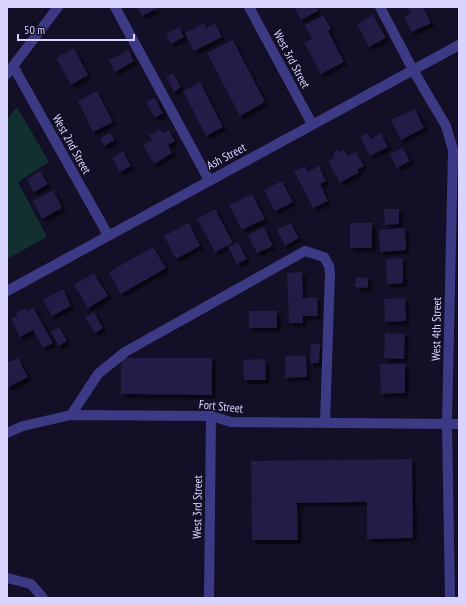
<svg xmlns="http://www.w3.org/2000/svg" width="466" height="605" font-family="'PT Sans Narrow',sans-serif">
<style>
.green{fill:#12302f}
.building{fill:#241b47;filter:url(#shadow)}
.lines{fill:none;stroke-linecap:round;stroke-linejoin:round}
.minor{stroke:#3d3a85;stroke-width:10}
.labels{text-anchor:middle;dominant-baseline:central;stroke-width:3;stroke-linejoin:round;paint-order:stroke}
.street-label{font-size:12px;fill:#d9d4ff;stroke:#130f26}
</style>
<defs>
<filter id="shadow"><feDropShadow dx="3.5" dy="3.5" stdDeviation="1" flood-color="#0009"/></filter>
</defs>
<rect width="100%" height="100%" fill="#130f26"/>
<!-- green -->
<path class="green" d="M17,107L49,162L18,182L47,237L7,259V119Z"/>
<!-- building -->
<g class="building">
<path d="M137,7H160L142,16Z"/>
<path d="M294,7H316L318,11L301,20Z"/>
<path d="M407,7H423L431,23L412,32L404,17L411,14Z"/>
<path d="M323,15L331,29L328,31L344,62L321,74L304,43L312,39L305,25Z"/>
<path d="M373,15L386,38L369,47L357,24Z"/>
<path d="M204,23L206,28L215,23L222,37L194,51L185,33Z"/>
<path d="M179,27L184,37L171,44L166,34Z"/>
<path d="M233,40L265,102L240,116L207,53Z"/>
<path d="M74,48L88,75L71,85L56,58Z"/>
<path d="M128,50L134,61L115,72L109,60Z"/>
<path d="M173,73L181,87L174,92L166,77Z"/>
<path d="M200,82L223,127L206,136L183,91Z"/>
<path d="M97,91L113,122L93,132L78,101Z"/>
<path d="M155,98L163,113L155,118L146,102Z"/>
<path d="M415,109L424,128L401,140L391,120Z"/>
<path d="M160,129L162,133L169,130L175,141L168,145L172,153L154,164L143,145L152,140L149,135Z"/>
<path d="M110,133L115,140L104,146L100,138Z"/>
<path d="M368,133L371,139L381,133L388,147L370,156L360,137Z"/>
<path d="M403,148L410,161L397,168L390,154Z"/>
<path d="M338,150L339,152L344,150L348,156L356,152L364,166L358,169L359,172L340,183L328,161L334,158V151Z"/>
<path d="M123,151L131,166L120,172L112,158Z"/>
<path d="M305,166L308,172L319,166L326,181L320,184L328,201L313,208L294,171Z"/>
<path d="M40,171L48,184L34,192L27,179Z"/>
<path d="M282,181L293,202L275,211L264,190Z"/>
<path d="M53,190L62,208L42,219L33,201Z"/>
<path d="M252,194L265,219L242,230L229,205Z"/>
<path d="M215,209L233,243L215,252L197,219Z"/>
<path d="M384,209H399V224L385,225Z"/>
<path d="M189,223L200,246L176,259L164,236Z"/>
<path d="M291,223L299,238L285,246L277,230Z"/>
<rect x="350" y="223" width="22" height="25"/>
<path d="M264,227L273,246L257,253L248,235Z"/>
<path d="M405,228L406,250L380,252L379,230Z"/>
<path d="M238,242L247,259L237,264L228,247Z"/>
<path d="M153,247L166,268L121,294L109,272Z"/>
<path d="M403,258V283L387,284L386,259Z"/>
<path d="M302,272L303,298L317,297L318,316H303V323H289L287,273Z"/>
<path d="M94,273L108,296L88,308L74,285Z"/>
<path d="M356,277L368,278V288L355,287Z"/>
<path d="M63,289L71,306L52,316L43,300Z"/>
<path d="M405,298L406,321L385,322L384,299Z"/>
<path d="M33,307L53,343L43,348L33,330L20,337L11,319L17,316L16,313L25,308L27,311Z"/>
<rect x="249" y="311" width="28" height="17"/>
<path d="M94,312L103,328L95,333L85,317Z"/>
<path d="M59,327L67,341L59,346L51,332Z"/>
<path d="M385,333L405,334L404,359L384,358Z"/>
<path d="M311,344H320L319,363H310Z"/>
<path d="M285,356H306L307,377L285,378Z"/>
<path d="M18,358L28,377L7,388V363Z"/>
<path d="M121,358H212V395L121,394Z"/>
<path d="M265,359L266,380H244L243,360Z"/>
<path d="M380,364H405V393L381,394Z"/>
<path d="M412,459L413,538L367,539V502L297,503L298,540H252L251,461Z"/>
</g>
<g class="lines">
<!-- minor -->
<g class="minor">
<path d="M115,7L209,180"/>
<path d="M249,7L312,124"/>
<path d="M380,7L413,70L446,126L453,150L447,424L450,598"/>
<path d="M13,66L108,235"/>
<path d="M7,74L58,7"/>
<path d="M7,291L459,45"/>
<path d="M71,415L98,374L125,352L305,251L324,257L329,266L330,273L325,422"/>
<path d="M7,433L23,426L71,415L211,416L231,422L459,424"/>
<path d="M7,578L31,584L43,598"/>
<path d="M209,598L211,416"/>
</g>
</g>
<g class="labels">
<!-- street labels -->
<g class="street-label">
<text transform="translate(292 59) rotate(62)">West 3rd Street</text>
<text transform="translate(72 144) rotate(61)">West 2nd Street</text>
<text transform="translate(226 156) rotate(-28)">Ash Street</text>
<text transform="translate(436 329) rotate(-89)">West 4th Street</text>
<text transform="translate(221 406) rotate(6)">Fort Street</text>
<text transform="translate(197 507) rotate(-89)">West 3rd Street</text>
</g>
</g>
<!-- border -->
<rect width="466" height="605" fill="none" stroke="#d9d4ff" stroke-width="16"/>
<!-- scale -->
<path d="M18 34v6h116v-6" fill="none" stroke="#d9d4ff" stroke-width="2"/>
<text x="24" y="34" font-size="12" fill="#d9d4ff" stroke="#130f26" stroke-width="3" paint-order="stroke">50 m</text>
</svg>
